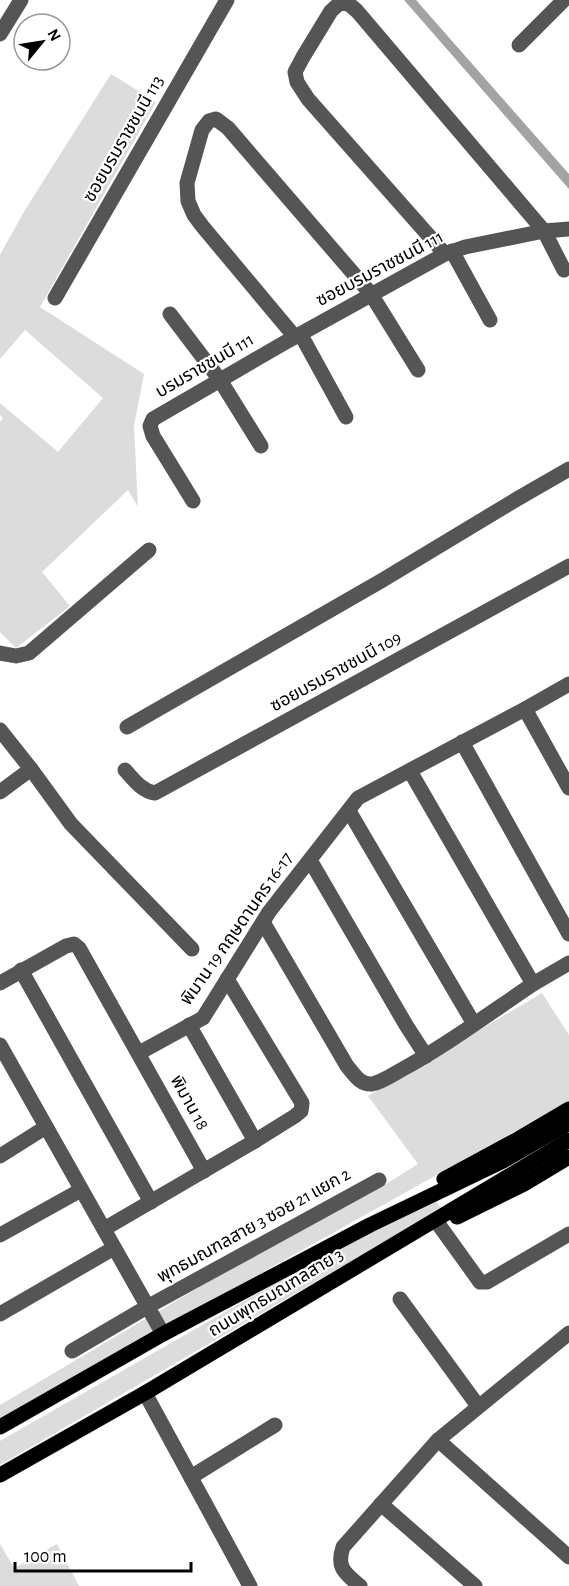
<svg xmlns="http://www.w3.org/2000/svg" width="569" height="1586" font-family="'Alegreya Sans','Noto Sans Thai',sans-serif">
<style>
.green{fill:#dcdcdc}
.water{fill:#a3a3a3}
.lines{fill:none;stroke-linecap:round;stroke-linejoin:round}
.major-casing{stroke:#dbdbdb;stroke-width:16}
.minor{stroke:#555;stroke-width:15}
.major{stroke:#000;stroke-width:15}
.labels{text-anchor:middle;dominant-baseline:central;stroke-width:4.5;stroke-linejoin:round;paint-order:stroke}
.street-label{font-size:18px;fill:#000;stroke:#fff}
</style>
<rect width="100%" height="100%" fill="#fff"/>
<!-- green -->
<g class="green">
<path d="M111,74L156,102L40,307L144,374L134,426L138,507L128,490L42,572L70,606L16,648L0,632V422L3,418L0,415V403L58,452L103,398L25,330L0,359V255L25,210Z"/>
<path d="M542,993L569,1035V1101L0,1419V1405L230,1269L386,1184L418,1164L368,1096Z"/>
<path d="M435,1199L441,1209L0,1465V1441L309,1264Z"/>
<path d="M0,1544L14,1568L57,1544L79,1586H0Z"/>
</g>
<!-- water -->
<path class="water" d="M404,0H416L569,174V189Z"/>
<g class="lines">
<defs>
<g id="major">
<path d="M444,1179L518,1139L569,1109"/>
<path d="M457,1217L524,1184L569,1157"/>
<path d="M0,1427L163,1334L370,1225L503,1161L569,1123"/>
<path d="M0,1475L145,1393L569,1140"/>
</g>
</defs>
<!-- major casing -->
<use href="#major" class="major-casing"/>
<!-- minor -->
<g class="minor">
<path d="M0,34L21,0"/>
<path d="M519,45L564,0"/>
<path d="M452,251L490,320"/>
<path d="M445,254L308,99L297,82L295,72L303,57L331,11L340,3L349,4L357,11L544,231L564,270"/>
<path d="M55,298L227,0"/>
<path d="M170,314L220,380L261,446"/>
<path d="M301,335L346,417"/>
<path d="M295,337L203,227L194,215L188,201L187,183L202,130L209,121L216,119L228,128L371,294L418,370"/>
<path d="M193,501L153,436L150,426L153,419L284,343L445,254L465,247L544,231L569,229"/>
<path d="M0,653L16,656L29,653L149,550"/>
<path d="M525,709L569,788"/>
<path d="M127,727L381,581L517,499L569,469"/>
<path d="M0,730L31,769L0,792"/>
<path d="M462,742L569,934"/>
<path d="M31,769L71,824L192,949"/>
<path d="M125,770C134,780 142,791 155,793L569,566"/>
<path d="M410,771L533,984L569,963"/>
<path d="M349,811L474,1024"/>
<path d="M310,860L406,1025L426,1056"/>
<path d="M263,922L347,1066C354,1074 360,1085 372,1084C382,1082 392,1075 401,1070C447,1045 490,1013 533,984"/>
<path d="M21,970L151,1202"/>
<path d="M0,983L66,946L74,944L79,948L204,1171"/>
<path d="M189,1025L255,1141"/>
<path d="M0,1045L163,1334"/>
<path d="M139,1053L203,1018L269,912L358,798L525,709L569,684"/>
<path d="M0,1156L46,1127"/>
<path d="M439,1225L480,1282H487L569,1234"/>
<path d="M104,1229L255,1141L295,1116L301,1111L302,1103L227,979"/>
<path d="M0,1235L81,1190"/>
<path d="M400,1299L478,1406"/>
<path d="M0,1314L114,1248"/>
<path d="M72,1351L147,1307L379,1180"/>
<path d="M145,1393L250,1586"/>
<path d="M438,1440L569,1557"/>
<path d="M191,1477L275,1425"/>
<path d="M381,1504L475,1586"/>
<path d="M360,1586C345,1573 336,1568 343,1547L438,1440L569,1333"/>
</g>
<!-- major -->
<use href="#major" class="major"/>
</g>
<g class="labels">
<!-- street labels -->
<g class="street-label">
<text transform="translate(124 139) rotate(-60)">ซอยบรมราชชนนี 113</text>
<text transform="translate(380 269) rotate(-28)">ซอยบรมราชชนนี 111</text>
<text transform="translate(205 366) rotate(-30)">บรมราชชนนี 111</text>
<text transform="translate(336 672) rotate(-29)">ซอยบรมราชชนนี 109</text>
<text transform="translate(237 929) rotate(-55)">พิมาน 19 กฤษดานคร 16-17</text>
<text transform="translate(189 1103) rotate(61)">พิมาน 18</text>
<text transform="translate(254 1226) rotate(-29)">พุทธมณฑลสาย 3 ซอย 21 แยก 2</text>
<text transform="translate(276 1293) rotate(-31)">ถนนพุทธมณฑลสาย 3</text>
</g>
</g>
<!-- north arrow -->
<g transform="translate(42 42) rotate(60)"><circle r="28" fill="#ffffff" stroke="#999999" stroke-width="1.5"/>
<path d="M0-4.5L10 22L0 15L-10 22Z" fill="#000000"/>
<text y="-9" font-size="16" font-weight="bold" text-anchor="middle" fill="#000000">N</text>
</g>
<!-- scale -->
<path d="M15 1562v9h176v-9" fill="none" stroke="#000000" stroke-width="3"/>
<text x="24" y="1562" font-size="18" fill="#000000" stroke="#ffffff" stroke-width="4.5" paint-order="stroke">100 m</text>
</svg>
